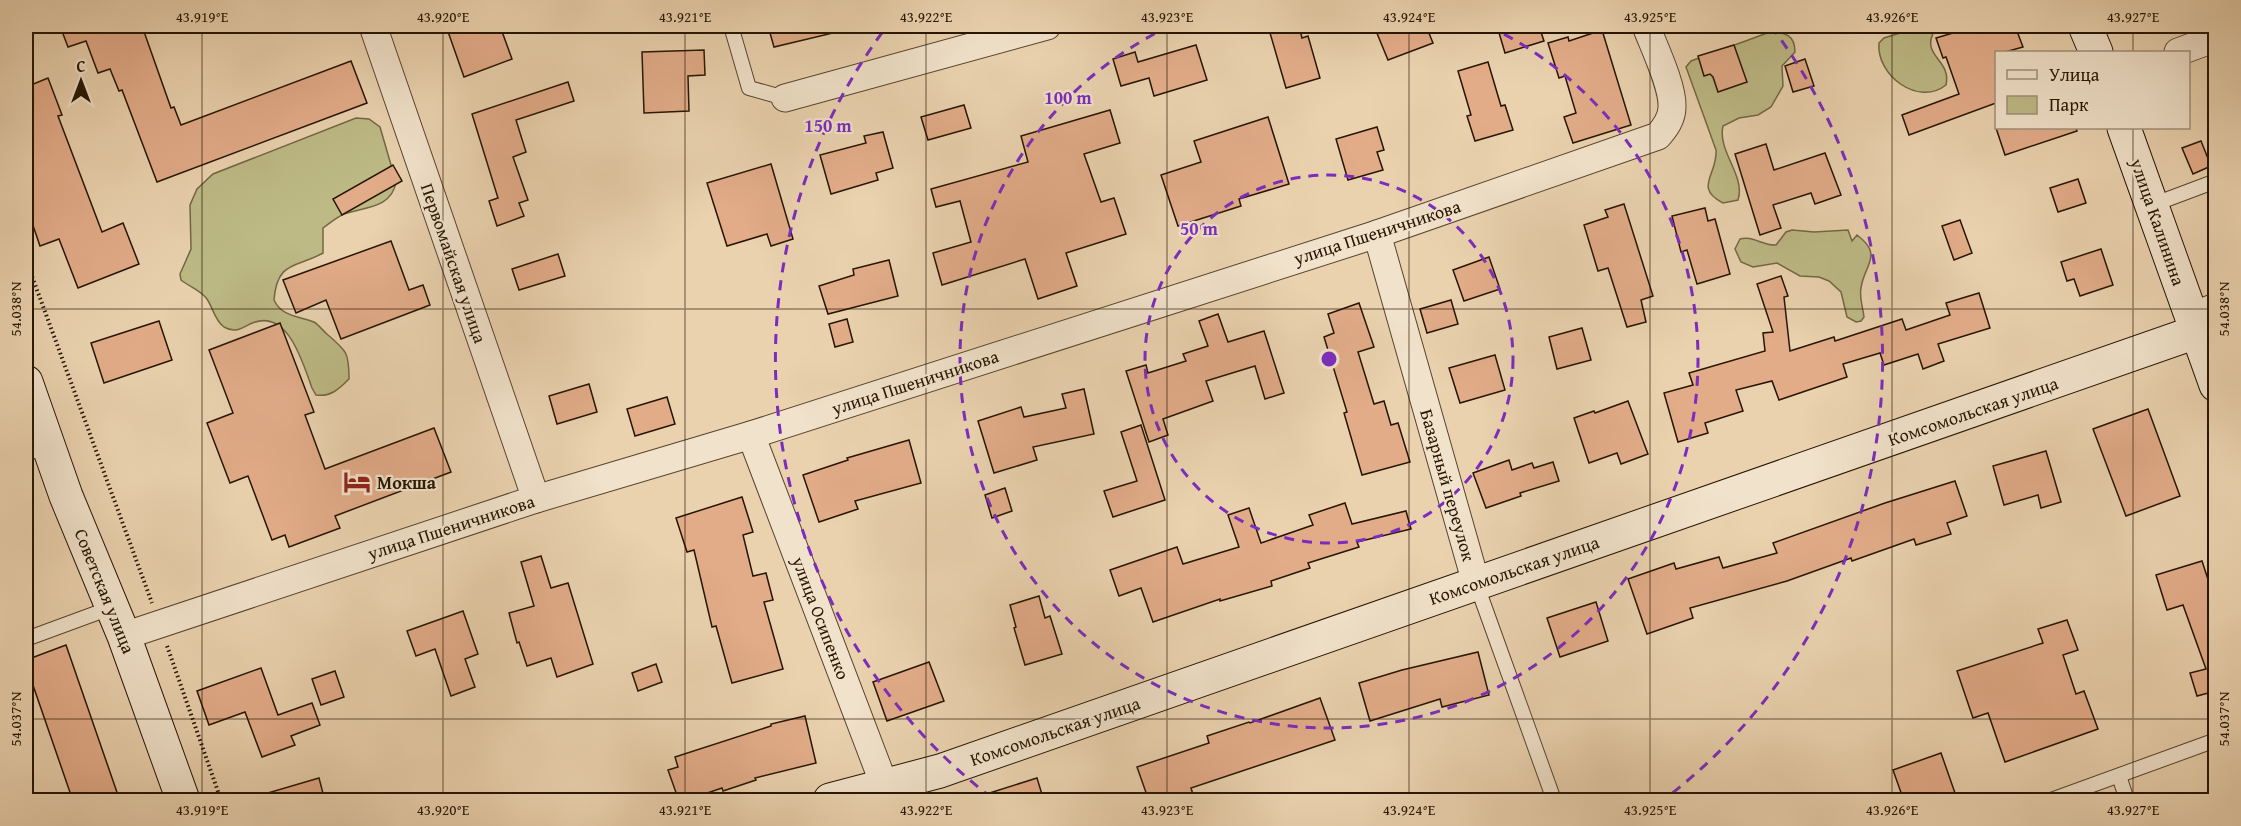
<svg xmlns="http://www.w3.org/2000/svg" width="2241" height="826" font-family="'Gentium Book Plus',serif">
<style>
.green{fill:#bdba86;stroke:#726844;stroke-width:1.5}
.building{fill:#e2ac89;stroke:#261502;stroke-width:1.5}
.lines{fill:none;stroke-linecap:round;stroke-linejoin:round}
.lane-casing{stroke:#57442d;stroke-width:16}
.street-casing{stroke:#57442d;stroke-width:29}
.secondary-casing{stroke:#261502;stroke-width:35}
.path{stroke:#261502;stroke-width:4;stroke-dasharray:1.5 3;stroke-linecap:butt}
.lane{stroke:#f1e2cb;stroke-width:14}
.street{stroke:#f1e2cb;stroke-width:27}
.secondary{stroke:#f1e2cb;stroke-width:33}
.ticks{fill:none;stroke:#261502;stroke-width:1.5;stroke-opacity:0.45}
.ring{fill:none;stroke:#7b2cbf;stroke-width:3;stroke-dasharray:10 8}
.labels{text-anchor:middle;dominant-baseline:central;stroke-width:4.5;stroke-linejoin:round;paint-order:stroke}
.street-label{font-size:18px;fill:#261502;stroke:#f1e2cb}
.poi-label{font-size:18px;font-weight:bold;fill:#261502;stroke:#f1e2cb;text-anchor:start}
.centre{fill:#7b2cbf;stroke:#f1e2cb;stroke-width:3}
.ring-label{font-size:18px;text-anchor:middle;font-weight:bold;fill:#7b2cbf;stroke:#f1e2cb;stroke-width:4.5;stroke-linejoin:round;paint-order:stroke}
.neatline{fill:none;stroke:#261502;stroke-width:2}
.ticks-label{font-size:15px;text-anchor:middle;fill:#261502}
</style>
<rect width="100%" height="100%" fill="#ead2af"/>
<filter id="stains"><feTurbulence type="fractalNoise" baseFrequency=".00333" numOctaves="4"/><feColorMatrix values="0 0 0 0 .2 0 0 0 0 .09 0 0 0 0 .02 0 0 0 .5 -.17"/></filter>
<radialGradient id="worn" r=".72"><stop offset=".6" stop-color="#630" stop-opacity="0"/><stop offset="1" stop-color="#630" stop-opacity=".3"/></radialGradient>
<!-- green -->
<g class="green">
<path d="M1923,26H1934L1935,30C1919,56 1952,59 1946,85C1918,107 1876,75 1879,43L1884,38Z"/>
<path d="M1770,32C1785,32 1795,35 1795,52L1782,66L1783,86L1771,107L1758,115L1739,118L1723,126C1717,151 1746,176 1738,200L1723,203C1693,188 1718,174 1716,150L1686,67L1691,61Z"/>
<path d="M356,118L369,119L380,127L396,182C392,207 367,207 347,213C339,215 330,223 323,228V253C297,268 277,260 274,300C282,317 299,316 314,322C319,325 323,331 328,335C347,351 349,353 349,379C339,389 331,397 316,395L312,388C303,364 288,306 250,324C241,329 234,333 224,327C215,321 213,308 207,299C200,290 190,287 181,280L180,274L191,249L190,205L197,189L213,174Z"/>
<path d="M1792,230L1814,232L1848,230L1852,241L1857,235C1884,255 1864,265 1861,288C1859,298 1863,307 1864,317L1861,321L1856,322L1847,317L1841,292L1829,281L1819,277L1800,276L1777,263L1753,267L1741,262L1735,249L1740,239C1752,235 1763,246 1776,245L1786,232Z"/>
</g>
<!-- building -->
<g class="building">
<path d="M60,26H142L171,108L174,107L181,125L351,61L367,103L157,182L122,90L119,91L110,69L98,73L86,41L68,47Z"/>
<path d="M446,26H500L512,59L464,77Z"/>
<path d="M768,26H832L833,33L774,47Z"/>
<path d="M1268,26H1299L1302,38L1308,36L1320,78L1286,88Z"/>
<path d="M1374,26H1403L1405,31L1426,26L1433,43L1388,60Z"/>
<path d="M1497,26H1539L1544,41L1505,53Z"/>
<path d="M1951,26H2015L2023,47L2005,52H1996V103L1909,135L1902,115L1959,94L1946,57L1943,58L1936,38L1953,33Z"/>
<path d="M1602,30L1631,125L1573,143L1564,117L1576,113L1565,76L1559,78L1548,43L1568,37L1569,41Z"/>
<path d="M1196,45L1207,80L1154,96L1149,78L1121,86L1113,59L1135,52L1138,62Z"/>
<path d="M1734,45L1747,82L1718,92L1713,77L1710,74L1704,76L1698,56Z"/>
<path d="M704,50L705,75L688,76L689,111L644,113L642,52Z"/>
<path d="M1805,59L1814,86L1793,92L1785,66Z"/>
<path d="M1488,62L1501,106L1505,105L1513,130L1475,141L1467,116L1471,115L1458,71Z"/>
<path d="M48,78L62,115L58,116L102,232L123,223L139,264L78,288L59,239L40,246L26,205V87Z"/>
<path d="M568,82L574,101L516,120L526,152L513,157L528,200L519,203L524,216L497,226L489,201L498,198L472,114Z"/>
<path d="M964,105L971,128L928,140L921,117Z"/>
<path d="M1110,110L1120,143L1084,154L1101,202L1114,198L1126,234L1066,253L1077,286L1038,299L1025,259L942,285L933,253L971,242L960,201L936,207L931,189L1028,162L1021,136Z"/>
<path d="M1268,117L1289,184L1239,199L1241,206L1178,226L1161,175L1201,162L1194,141Z"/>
<path d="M1377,127L1384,150L1377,152L1383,170L1348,180L1336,139Z"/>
<path d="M1996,128H2076L2077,131L2005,155Z"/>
<path d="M883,132L893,168L876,173L878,180L831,194L820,155L866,143L864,136Z"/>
<path d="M2201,141L2211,166L2193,174L2182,148Z"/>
<path d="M1766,144L1774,170L1825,153L1841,195L1815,204L1811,193L1773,205L1781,228L1760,235L1735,154Z"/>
<path d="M771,164L793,239L771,246L767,234L727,246L707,183Z"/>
<path d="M393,165L402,181L342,215L333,199Z"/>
<path d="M2078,179L2086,203L2058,212L2050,188Z"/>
<path d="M1624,204L1653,296L1641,300L1646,322L1627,327L1608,268L1598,271L1584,225L1608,217L1605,210Z"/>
<path d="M1705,208L1708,221L1715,219L1730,274L1697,284L1687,250L1681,252L1672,216Z"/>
<path d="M1960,220L1972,253L1954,260L1942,226Z"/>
<path d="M391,241L409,290L423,285L430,305L341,339L326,300L296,313L283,280Z"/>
<path d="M2101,249L2113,285L2080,296L2074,279L2067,281L2061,262Z"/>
<path d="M558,254L565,276L519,290L512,269Z"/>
<path d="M1489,257L1500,289L1464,301L1453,270Z"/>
<path d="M889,260L898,296L828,314L819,286L854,275L853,269Z"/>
<path d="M1781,276L1788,296L1784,297L1790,351L1834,337L1835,341L1902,319L1906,330L1950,315L1946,303L1979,293L1990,328L1938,344L1944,361L1923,369L1918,354L1884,365L1880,353L1843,364L1847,377L1779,400L1772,381L1736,390L1743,411L1705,423L1708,433L1678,442L1664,393L1693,385L1689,373L1765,351L1763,333L1773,332L1757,284Z"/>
<path d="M1451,300L1458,324L1427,333L1420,309Z"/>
<path d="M1359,303L1374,347L1358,352L1374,404L1384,401L1391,425L1398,423L1410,462L1362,475L1344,413L1347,412L1324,337L1334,333L1328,314Z"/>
<path d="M1218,314L1228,342L1264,331L1284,393L1265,399L1255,366L1206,381L1213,401L1163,419L1168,435L1149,442L1126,371L1146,365L1148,373L1186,361L1183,354L1208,346L1199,321Z"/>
<path d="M847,319L853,342L835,347L829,324Z"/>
<path d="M159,321L172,360L104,383L91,343Z"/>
<path d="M280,323L314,412L305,415L325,469L434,428L451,472L335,516L340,528L289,547L285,535L272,540L248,476L230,483L207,423L233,413L209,350Z"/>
<path d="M1582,328L1591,360L1557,369L1549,337Z"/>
<path d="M1495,355L1505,390L1460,403L1449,368Z"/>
<path d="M589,384L597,412L557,424L549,396Z"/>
<path d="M1084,389L1094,434L1033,447L1037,460L994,473L978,421L1021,407L1024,417L1066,408L1062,394Z"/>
<path d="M667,397L675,424L635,436L627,409Z"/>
<path d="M1628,401L1648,454L1621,464L1617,453L1589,463L1574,418L1594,411L1595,413Z"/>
<path d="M2148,409L2180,496L2126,516L2093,429Z"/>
<path d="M1141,425L1165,500L1113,517L1104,491L1137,481L1121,432Z"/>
<path d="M909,440L921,483L855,501L858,509L819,522L803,475L848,460L847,458Z"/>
<path d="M2046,451L2061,502L2041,508L2038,495L2004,505L1993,466Z"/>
<path d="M1509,460L1512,470L1532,463L1534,468L1553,462L1559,481L1520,493L1521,496L1486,508L1473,473Z"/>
<path d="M1955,481L1967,516L1947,523L1951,534L1916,545L1914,539L1852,561L1851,558L1787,581L1690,608L1693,618L1647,634L1628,579L1674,563L1676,569L1719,557L1723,568L1777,553L1773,543L1885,503Z"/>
<path d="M1005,488L1012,511L992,518L985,495Z"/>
<path d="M742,497L753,532L743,535L753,576L766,573L773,600L764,602L783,669L732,683L716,626L712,627L694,550L687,552L676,518Z"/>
<path d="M1345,503L1352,524L1406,511L1411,529L1357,542L1359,547L1308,563L1310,568L1271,581L1272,586L1220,601V599L1153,622L1141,588L1119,596L1110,570L1177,547L1183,564L1239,547L1228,515L1249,508L1261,543L1313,525L1309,515Z"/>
<path d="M541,556L551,588L568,583L593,664L557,677L551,658L527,666L519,642L517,643L509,613L534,606L521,562Z"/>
<path d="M2202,561L2216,604V691L2197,696L2190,673L2206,669L2183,605L2167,610L2156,575Z"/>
<path d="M1039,596L1045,618L1050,616L1062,654L1025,665L1014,628L1016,627L1010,605Z"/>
<path d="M1596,602L1608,641L1560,657L1547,618Z"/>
<path d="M463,611L478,654L465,659L475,687L451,696L435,649L416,656L407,631Z"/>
<path d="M2067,620L2078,650L2063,655L2076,694L2084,691L2098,729L2005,762L1988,713L1973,718L1957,671L2043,643L2038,629Z"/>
<path d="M66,645L120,801H73L26,665V660Z"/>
<path d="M1478,652L1489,695L1442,707L1440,699L1370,721L1359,683L1402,670Z"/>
<path d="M929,662L944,701L887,721L873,682Z"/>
<path d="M656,664L662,682L638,691L632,673Z"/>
<path d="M261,668L278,715L312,703L320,725L291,736L295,745L262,757L245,712L209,725L197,691Z"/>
<path d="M335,671L344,697L321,705L312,679Z"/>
<path d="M1320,698L1335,740L1191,788L1195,801H1149L1137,767L1209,743L1207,736L1249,722L1250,723Z"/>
<path d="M805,716L816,763L755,778L756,780L723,791L722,788L684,801H679L668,770L678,767L675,757L771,726V724Z"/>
<path d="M1941,753L1955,793L1934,801H1904L1893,770Z"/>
<path d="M319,778L325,801H262L261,795Z"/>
<path d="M1037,778L1044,801H981L980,796Z"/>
</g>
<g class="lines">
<defs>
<g id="lane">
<path d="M731,26L749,88L785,98"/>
<path d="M2152,205L2216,181"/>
<path d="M2189,310L2216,300"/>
<path d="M26,454L48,445"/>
<path d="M1476,583L1554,800"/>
<path d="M26,639L113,607"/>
<path d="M2119,776L2127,800"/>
<path d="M26,798V800"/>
<path d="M2051,800L2216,740"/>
</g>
<g id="street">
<path d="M373,26L536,499"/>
<path d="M2178,52L2216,38"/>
<path d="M785,98L1047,26"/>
<path d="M1377,234L1476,583"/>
<path d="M751,435L890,800"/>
<path d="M124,636L536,499L751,435L1377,234L1658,136C1665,128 1672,119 1672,107C1673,86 1654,47 1646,26"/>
</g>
<g id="secondary">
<path d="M2085,26L2096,52"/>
<path d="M2124,128L2216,385"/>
<path d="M26,382L66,496L124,636L183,800"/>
<path d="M830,800L940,771L2196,332"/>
</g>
</defs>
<!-- lane casing -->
<use href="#lane" class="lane-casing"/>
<!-- street casing -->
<use href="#street" class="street-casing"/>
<!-- secondary casing -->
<use href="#secondary" class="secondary-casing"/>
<!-- path -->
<g class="path">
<path d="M26,260L152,603"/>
<path d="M167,646L221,800"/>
</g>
<!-- lane -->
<use href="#lane" class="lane"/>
<!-- street -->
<use href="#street" class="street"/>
<!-- secondary -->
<use href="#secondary" class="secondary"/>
</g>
<!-- ticks -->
<path class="ticks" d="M202,26V800M443,26V800M685,26V800M926,26V800M1167,26V800M1409,26V800M1650,26V800M1892,26V800M2133,26V52M2133,128V800M26,309H2216M26,719H2216"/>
<!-- distance rings -->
<g class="ring">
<circle cx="1329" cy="359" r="184"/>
<path d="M1488 26A369 369 0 1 1 1170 26"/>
<path d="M992 798A553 553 0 0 1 887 26M1771 26A553 553 0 0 1 1666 798"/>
</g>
<!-- icons -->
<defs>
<symbol id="hotel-bare" viewBox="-9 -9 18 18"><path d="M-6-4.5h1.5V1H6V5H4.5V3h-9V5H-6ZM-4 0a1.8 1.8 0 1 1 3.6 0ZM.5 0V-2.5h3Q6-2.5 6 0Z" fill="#8f2418" stroke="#f1e2cb" stroke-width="2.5" paint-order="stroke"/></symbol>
</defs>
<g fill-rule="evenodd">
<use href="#hotel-bare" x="338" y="463" width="38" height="38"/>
</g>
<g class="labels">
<!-- street labels -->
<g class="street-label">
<text transform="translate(2158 222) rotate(71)">улица Калинина</text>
<text transform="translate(1377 232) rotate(-18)">улица Пшеничникова</text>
<text transform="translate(454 263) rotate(71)">Первомайская улица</text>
<text transform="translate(915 382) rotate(-18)">улица Пшеничникова</text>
<text transform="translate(1973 411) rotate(-19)">Комсомольская улица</text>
<text transform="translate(1448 485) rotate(74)">Базарный переулок</text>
<text transform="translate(451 527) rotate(-18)">улица Пшеничникова</text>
<text transform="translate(1514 570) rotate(-19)">Комсомольская улица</text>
<text transform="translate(105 591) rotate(68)">Советская улица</text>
<text transform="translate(821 618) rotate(69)">улица Осипенко</text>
<text transform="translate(1055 731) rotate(-19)">Комсомольская улица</text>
</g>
<!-- poi labels -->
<g class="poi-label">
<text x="377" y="482">Мокша</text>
</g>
</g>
<circle cx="1329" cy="359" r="9" class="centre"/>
<g class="ring-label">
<text x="1068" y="104">100 m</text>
<text x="828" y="132">150 m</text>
<text x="1199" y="235">50 m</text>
</g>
<!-- margin -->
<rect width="2241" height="826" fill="none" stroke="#ead2af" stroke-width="66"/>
<!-- legend -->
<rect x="1995" y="51" width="195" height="78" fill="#f1e2cb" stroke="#a0907b" stroke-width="1.5"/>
<rect x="2007" y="70" width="30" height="9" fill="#f1e2cb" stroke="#a0907b" stroke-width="1.5"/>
<text x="2049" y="81" font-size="18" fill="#261502">Улица</text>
<rect x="2007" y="96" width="30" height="18" fill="#bdba86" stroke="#a0907b" stroke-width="1.5"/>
<text x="2049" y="111" font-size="18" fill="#261502">Парк</text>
<!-- north arrow -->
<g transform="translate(81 81)" stroke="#f1e2cb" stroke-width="4.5" paint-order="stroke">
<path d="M0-4.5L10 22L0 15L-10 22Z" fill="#261502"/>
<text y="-9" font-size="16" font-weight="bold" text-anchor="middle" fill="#261502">С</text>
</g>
<rect x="33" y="33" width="2175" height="760" class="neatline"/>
<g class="ticks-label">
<text x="202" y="22">43.919°E</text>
<text x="443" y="22">43.920°E</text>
<text x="685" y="22">43.921°E</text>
<text x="926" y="22">43.922°E</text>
<text x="1167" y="22">43.923°E</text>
<text x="1409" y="22">43.924°E</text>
<text x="1650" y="22">43.925°E</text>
<text x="1892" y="22">43.926°E</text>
<text x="2133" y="22">43.927°E</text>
<text transform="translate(16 309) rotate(-90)" y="5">54.038°N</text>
<text transform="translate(2224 309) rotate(-90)" y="5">54.038°N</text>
<text transform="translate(16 719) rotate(-90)" y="5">54.037°N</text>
<text transform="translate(2224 719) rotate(-90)" y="5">54.037°N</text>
<text x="202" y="815">43.919°E</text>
<text x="443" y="815">43.920°E</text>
<text x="685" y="815">43.921°E</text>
<text x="926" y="815">43.922°E</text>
<text x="1167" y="815">43.923°E</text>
<text x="1409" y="815">43.924°E</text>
<text x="1650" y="815">43.925°E</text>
<text x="1892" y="815">43.926°E</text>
<text x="2133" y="815">43.927°E</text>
</g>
<rect width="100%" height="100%" filter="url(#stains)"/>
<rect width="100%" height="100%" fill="url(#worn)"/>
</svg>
